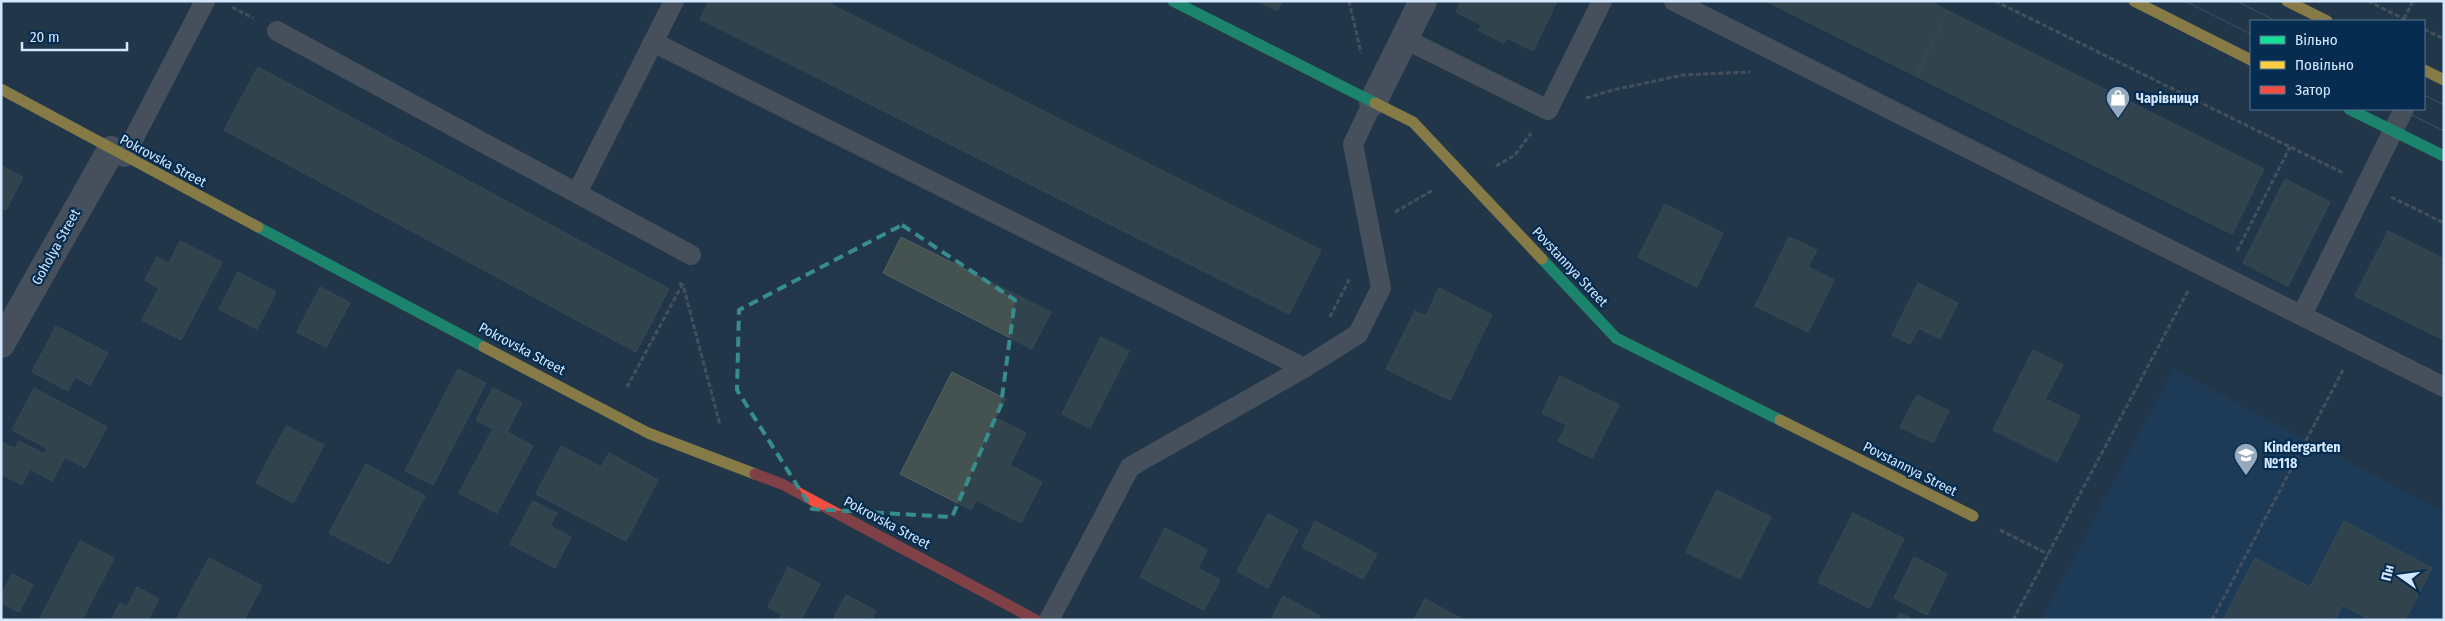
<svg xmlns="http://www.w3.org/2000/svg" width="2445" height="621" font-family="'Fira Sans Condensed',sans-serif">
<style>
.built{fill:#184067}
.building{fill:#445350;stroke:#536161}
.lines{fill:none;stroke-linecap:round;stroke-linejoin:round}
.path{stroke:#6c6e74;stroke-width:3;stroke-dasharray:5 2.5;stroke-linecap:butt}
.lane{stroke:#726d71;stroke-width:20}
.street{stroke:#726d71;stroke-width:28}
.fast{stroke:#16e098;stroke-width:11}
.slow{stroke:#ffcf43;stroke-width:11}
.jam{stroke:#f24e42;stroke-width:11}
.tram{stroke:#666d77;stroke-width:1}
.marked{fill:none;stroke:#368d8b;stroke-width:4;stroke-dasharray:10 6;stroke-linejoin:round}
.labels{text-anchor:middle;dominant-baseline:central;stroke-width:4.5;stroke-linejoin:round;paint-order:stroke}
.poi-label{font-size:14px;font-weight:bold;fill:#d3e7fe;stroke:#062c4f;text-anchor:start}
.street-label{font-size:14px;fill:#d3e7fe;stroke:#062c4f}
</style>
<rect width="100%" height="100%" fill="#23374a"/>
<!-- built -->
<path class="built" d="M2173,369L2444,512V620H2041Z"/>
<!-- building -->
<g class="building">
<path d="M709,1H824L1321,250L1289,314L700,19Z"/>
<path d="M1258,1H1282L1277,11Z"/>
<path d="M1461,1H1557L1533,51L1507,38L1504,43L1478,30L1482,25L1456,12Z"/>
<path d="M1766,1H1929L1948,11L1916,76Z"/>
<path d="M1948,11L2264,169L2232,234L1916,76Z"/>
<path d="M258,67L669,289L636,352L224,130Z"/>
<path d="M1,166L23,177L6,210L1,207Z"/>
<path d="M2285,179L2330,202L2288,286L2243,263Z"/>
<path d="M1665,204L1723,233L1697,287L1638,257Z"/>
<path d="M2388,231L2444,259V340L2355,296Z"/>
<path d="M901,237L1051,312L1032,349L883,273Z"/>
<path d="M1789,237L1817,250L1808,267L1834,280L1808,332L1755,306Z"/>
<path d="M180,241L222,262L181,340L142,320L159,288L145,280L157,257L169,263Z"/>
<path d="M238,272L276,292L257,329L219,309Z"/>
<path d="M1918,283L1958,303L1940,339L1919,328L1910,344L1892,335Z"/>
<path d="M320,287L350,303L326,347L297,332Z"/>
<path d="M1439,288L1492,315L1450,400L1386,369L1415,311L1426,316Z"/>
<path d="M56,326L108,353L90,385L75,377L68,391L32,372Z"/>
<path d="M1101,337L1129,351L1090,428L1062,414Z"/>
<path d="M2033,350L2063,365L2045,399L2080,416L2057,462L1993,430Z"/>
<path d="M458,369L486,383L433,485L405,471Z"/>
<path d="M952,372L1006,399L996,418L1026,433L1010,465L1042,482L1021,523L976,500L971,510L900,474Z"/>
<path d="M1560,376L1619,405L1592,458L1558,441L1567,425L1542,413Z"/>
<path d="M34,388L107,427L85,468L65,457L52,481L30,469L22,485L1,474V442L15,449L19,441L44,454L47,448L12,430Z"/>
<path d="M493,388L522,403L507,432L533,446L497,513L459,493L493,429L476,420Z"/>
<path d="M1917,395L1949,411L1933,443L1900,427Z"/>
<path d="M286,426L324,445L293,503L256,483Z"/>
<path d="M561,446L601,467L609,453L658,480L626,541L536,494Z"/>
<path d="M366,464L425,496L389,564L329,533Z"/>
<path d="M1717,490L1771,517L1740,579L1686,552Z"/>
<path d="M533,501L557,513L550,526L571,537L555,568L510,544Z"/>
<path d="M1853,513L1904,539L1869,608L1818,582Z"/>
<path d="M1268,514L1298,530L1268,588L1237,571Z"/>
<path d="M1315,521L1377,554L1363,579L1302,547Z"/>
<path d="M2344,521L2432,568L2405,620H2370L2342,605L2335,620H2223L2255,558L2310,587Z"/>
<path d="M1165,528L1207,550L1198,568L1220,580L1204,610L1140,577Z"/>
<path d="M80,541L114,558L82,620H39Z"/>
<path d="M1914,557L1947,574L1927,615L1894,598Z"/>
<path d="M209,558L262,586L244,620H176Z"/>
<path d="M788,567L820,584L801,620H779L782,614L768,607Z"/>
<path d="M12,574L33,585L19,612L1,603V596Z"/>
<path d="M137,587L159,599L148,620H111L120,603L127,607Z"/>
<path d="M846,595L876,611L871,620H833Z"/>
<path d="M1283,596L1320,616L1318,620H1271Z"/>
<path d="M1425,599L1464,620H1414Z"/>
<path d="M1900,613L1914,620H1896Z"/>
</g>
<g class="lines">
<!-- path -->
<g class="path">
<path d="M1349,1L1361,53"/>
<path d="M1995,1L2343,173"/>
<path d="M2368,1L2408,21"/>
<path d="M232,7L253,18"/>
<path d="M2404,19L2413,1"/>
<path d="M2424,29L2444,39"/>
<path d="M1586,98L1613,90L1683,75L1750,72"/>
<path d="M1496,166L1515,155L1531,133"/>
<path d="M2391,197L2444,223"/>
<path d="M1395,212L1433,190"/>
<path d="M2237,251L2290,147"/>
<path d="M679,283L683,285L720,425"/>
<path d="M1330,317L1350,278"/>
<path d="M627,387L682,285"/>
<path d="M2000,530L2048,554"/>
<path d="M2013,620L2189,289"/>
<path d="M2212,620L2344,368"/>
</g>
<!-- lane -->
<g class="lane">
<path d="M1674,1L2444,387"/>
<path d="M277,31L691,255"/>
<path d="M1405,39L1548,110L1602,1"/>
<path d="M653,42L1304,368"/>
<path d="M124,157L205,1"/>
<path d="M577,193L674,1"/>
<path d="M2302,315L2404,109"/>
<path d="M1049,620L1130,467L1304,368L1358,334L1381,288L1353,144L1373,102"/>
</g>
<!-- street -->
<g class="street">
<path d="M1373,102L1423,1"/>
<path d="M1,344L111,150"/>
</g>
<!-- fast -->
<g class="fast">
<path d="M1173,1L1375,103"/>
<path d="M2349,109L2444,156"/>
<path d="M258,227L484,347"/>
<path d="M1542,259L1616,338L1780,420"/>
</g>
<!-- slow -->
<g class="slow">
<path d="M2134,1L2251,60"/>
<path d="M2287,1L2327,21"/>
<path d="M2424,70L2444,80"/>
<path d="M1,89L258,227"/>
<path d="M1375,103L1413,122L1542,259"/>
<path d="M484,347L648,433L755,474"/>
<path d="M1780,420L1973,516"/>
</g>
<!-- jam -->
<path class="jam" d="M755,474L782,484L1036,620"/>
<!-- tram -->
<g class="tram">
<path d="M2185,1L2251,34"/>
<path d="M2236,1L2276,21"/>
<path d="M2424,95L2444,105"/>
<path d="M2400,109L2444,131"/>
</g>
</g>
<!-- marked area -->
<path d="M0 0H2445V621H0ZM902,225L1015,300L1001,405L952,517L812,509L737,390L739,310Z" fill="#23374a" fill-opacity=".55" fill-rule="evenodd"/>
<path class="marked" d="M902,225L1015,300L1001,405L952,517L812,509L737,390L739,310Z"/>
<!-- icons -->
<defs>
<symbol id="shop-pin" viewBox="-11 -11 22 30"><path d="M0 17L-7.5 6A9.5 9.5 0 1 1 7.5 6Z" fill="#95a9bf" stroke="#062c4f"/><path d="M-5-2.5h2.3a2.7 3.5 0 0 1 5.4 0H5L5.5 6h-11ZM-1.5-2.5h3a1.5 2.3 0 0 0-3 0Z" fill="#fff"/></symbol>
<symbol id="school-pin" viewBox="-11 -11 22 30"><path d="M0 17L-7.5 6A9.5 9.5 0 1 1 7.5 6Z" fill="#95a9bf" stroke="#062c4f"/><path d="M0-5L7-2L0 1L-7-2ZM-4 1L0 2.5L4 1V4Q0 6-4 4Z" fill="#fff"/></symbol>
</defs>
<g fill-rule="evenodd">
<use href="#shop-pin" x="2104" y="84" width="28" height="38"/>
<use href="#school-pin" x="2232" y="441" width="28" height="38"/>
</g>
<g class="labels">
<!-- poi labels -->
<g class="poi-label">
<text x="2136" y="98">Чарівниця</text>
<text x="2264" y="447">Kindergarten<tspan x="2264" dy="16">№118</tspan></text>
</g>
<!-- street labels -->
<g class="street-label">
<text transform="translate(163 161) rotate(28)">Pokrovska Street</text>
<text transform="translate(56 247) rotate(-61)">Goholya Street</text>
<text transform="translate(1570 267) rotate(47)">Povstannya Street</text>
<text transform="translate(522 349) rotate(28)">Pokrovska Street</text>
<text transform="translate(1910 469) rotate(27)">Povstannya Street</text>
<text transform="translate(887 523) rotate(28)">Pokrovska Street</text>
</g>
</g>
<!-- border -->
<rect width="2445" height="621" fill="none" stroke="#d3e7fe" stroke-width="5"/>
<!-- legend -->
<rect x="2250" y="20" width="175" height="90" fill="#062c4f" stroke="#587795"/>
<rect x="2260" y="36" width="25" height="8" fill="#16e098" stroke="#587795"/>
<text x="2295" y="45" font-size="15" fill="#d3e7fe">Вільно</text>
<rect x="2260" y="61" width="25" height="8" fill="#ffcf43" stroke="#587795"/>
<text x="2295" y="70" font-size="15" fill="#d3e7fe">Повільно</text>
<rect x="2260" y="86" width="25" height="8" fill="#f24e42" stroke="#587795"/>
<text x="2295" y="95" font-size="15" fill="#d3e7fe">Затор</text>
<!-- north arrow -->
<g transform="translate(2400 576) rotate(284)" stroke="#062c4f" stroke-width="4" paint-order="stroke">
<path d="M0-4L9 19L0 12L-9 19Z" fill="#d3e7fe"/>
<text y="-8" font-size="14" font-weight="bold" text-anchor="middle" fill="#d3e7fe">Пн</text>
</g>
<!-- scale -->
<path d="M22 42v8h105v-8" fill="none" stroke="#d3e7fe" stroke-width="2.5"/>
<text x="30" y="42" font-size="15" fill="#d3e7fe" stroke="#062c4f" stroke-width="4" paint-order="stroke">20 m</text>
</svg>
